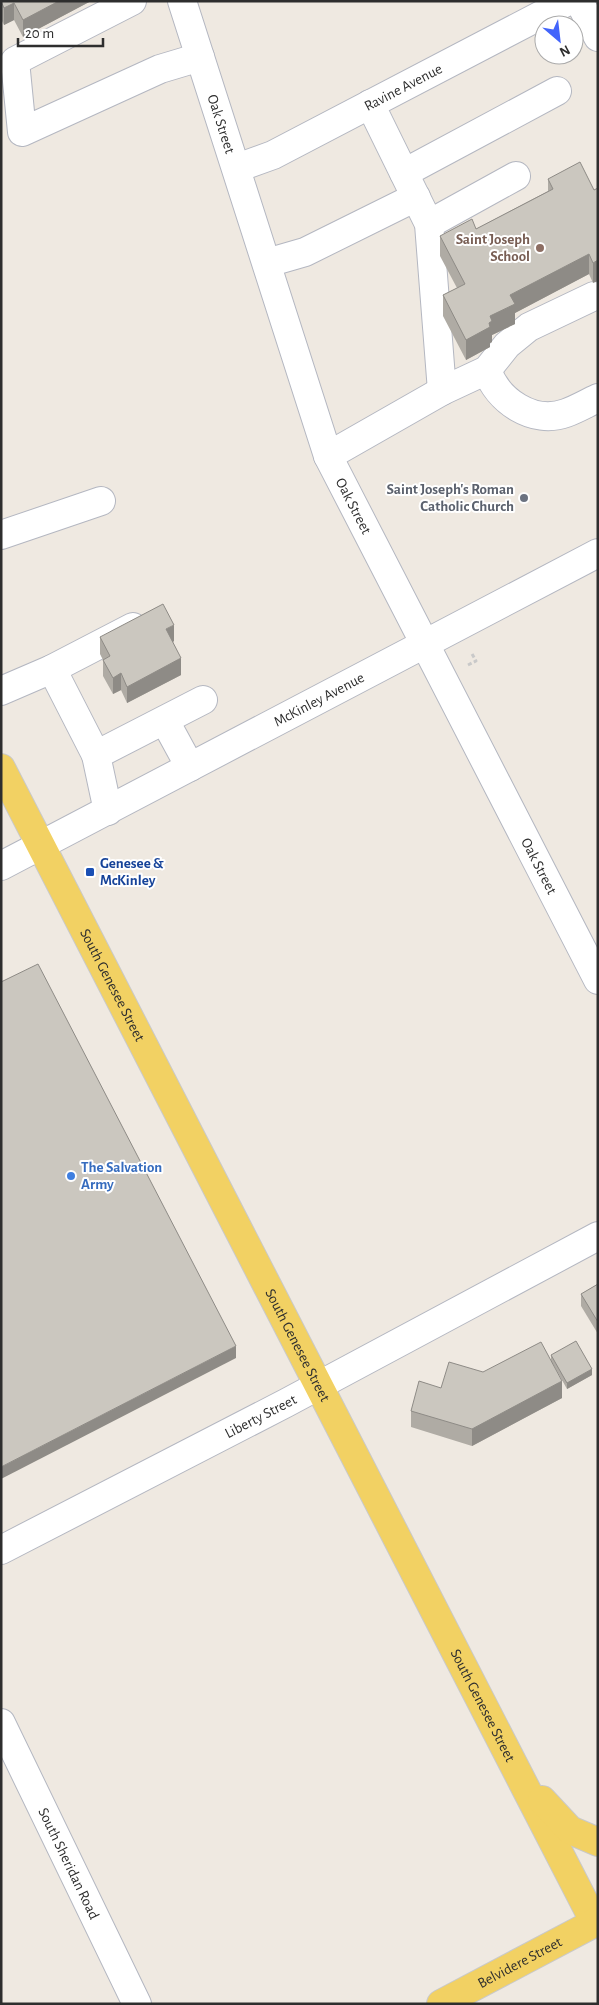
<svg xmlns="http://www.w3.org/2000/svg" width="599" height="2005" font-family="'Alegreya Sans',sans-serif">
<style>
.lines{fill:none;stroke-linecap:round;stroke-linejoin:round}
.minor-casing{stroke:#b4b7c1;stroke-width:30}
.major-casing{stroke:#c9c9c9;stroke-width:30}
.path{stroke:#c9c9c9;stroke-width:3;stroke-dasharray:4 2.5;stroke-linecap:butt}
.minor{stroke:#fff;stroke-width:28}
.major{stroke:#f2d163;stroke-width:28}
.wall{fill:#afaba4}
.shaded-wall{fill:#8e8b86}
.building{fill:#cbc7bf;stroke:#8e8b86}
.education-dot{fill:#8d6e63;stroke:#fff;stroke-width:2}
.worship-dot{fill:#6b7280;stroke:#fff;stroke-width:2}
.transit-dot{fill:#1a4fb4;stroke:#fff;stroke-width:2}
.shop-dot{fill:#3f7fe0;stroke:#fff;stroke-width:2}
.labels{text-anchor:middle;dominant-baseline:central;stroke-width:4;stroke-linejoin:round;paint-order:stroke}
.street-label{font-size:15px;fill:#2e2e2e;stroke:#fff}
.education-label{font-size:15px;font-weight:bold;fill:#785e54;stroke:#fff;text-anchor:end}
.worship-label{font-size:15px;font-weight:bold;fill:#5b616d;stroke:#fff;text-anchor:end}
.transit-label{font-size:15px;font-weight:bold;fill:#164399;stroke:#fff;text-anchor:start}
.shop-label{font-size:15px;font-weight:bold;fill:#366cbe;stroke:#fff;text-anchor:start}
</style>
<rect width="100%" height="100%" fill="#efe9e1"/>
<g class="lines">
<defs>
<g id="minor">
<path d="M132,1L15,61L22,132L160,69L200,57"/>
<path id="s1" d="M182,1L328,456L598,980"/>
<path d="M579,1L598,37"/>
<path d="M370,104L429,224L442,391"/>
<path id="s2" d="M237,168L273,155L568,1"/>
<path d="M404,173L557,91"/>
<path d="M429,224L516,176"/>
<path d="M267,263L305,252L416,197"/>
<path d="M487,370C498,401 533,425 566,413C577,409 587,403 598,398"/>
<path d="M328,456L442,391L487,370L507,345L529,327L594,296"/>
<path d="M1,535L101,501"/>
<path d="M52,669L96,755L203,700"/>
<path d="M1,691L52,669L133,627"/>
<path d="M165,721L190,767"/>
<path d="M96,755L108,811"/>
<path id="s3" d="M1,866L598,553"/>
<path id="s4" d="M1,1550L286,1403L598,1236"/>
<path id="s5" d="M1,1723L137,2004"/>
</g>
<g id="major">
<path id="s6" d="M1,768L595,1923"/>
<path d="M542,1800L570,1830L598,1842"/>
<path id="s7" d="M441,2004L598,1921"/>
</g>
</defs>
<!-- minor casing -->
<use href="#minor" class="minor-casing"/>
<!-- major casing -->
<use href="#major" class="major-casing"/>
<!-- path -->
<path class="path" d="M468,665L476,661L471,652"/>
<!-- minor -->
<use href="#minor" class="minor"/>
<!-- major -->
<use href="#major" class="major"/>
</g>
<!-- wall -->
<g class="wall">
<path d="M1,1H91L23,37L14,20L4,25L1,19Z"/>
<path d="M548,179L594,190L593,283L589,274L515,313V324L492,335V342L490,343V347L466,360L443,316V295L457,288L440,256V236L476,229L548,191Z"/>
<path d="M100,637L174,641L173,642L181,675L127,703L121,690L113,694L103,676V660L100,654Z"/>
<path d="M598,1284V1334L581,1306V1294Z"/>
<path d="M551,1355L592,1375L567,1389L553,1364L562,1398L472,1446L411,1427V1411L441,1388L483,1372L551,1362Z"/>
</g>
<!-- shaded-wall -->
<g class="shaded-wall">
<path d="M59,1H91L23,37V20Z"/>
<path d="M14,3V20L4,25V8Z"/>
<path d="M589,254V274L515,313V324L492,335V342L490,343V347L466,360V340L489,323L490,316L510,295Z"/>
<path d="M598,260V281L593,283V263Z"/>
<path d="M174,625V641L166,646V629Z"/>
<path d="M181,658V675L127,703V687Z"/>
<path d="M121,673V690L113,694V678Z"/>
<path d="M236,1346V1358L1,1479V1467Z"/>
<path d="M592,1369V1375L567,1389V1383Z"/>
<path d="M562,1381V1398L472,1446V1429Z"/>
</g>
<!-- building -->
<g class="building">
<path d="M1,1H59L23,20L14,3L4,8Z"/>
<path d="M580,162L594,190L598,188V260L593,263L589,254L510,295L515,304L490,316L492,321L489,323L490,327L466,340L443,295L465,284L440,236L472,219L476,229L553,189L548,179Z"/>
<path d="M163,604L174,625L166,629L181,658L127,687L121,673L113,678L103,660L110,656L100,637Z"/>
<path d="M38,964L236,1346L1,1467V982Z"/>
<path d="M598,1284V1322L581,1294Z"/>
<path d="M576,1341L592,1369L567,1383L551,1355Z"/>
<path d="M541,1342L562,1381L472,1429L411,1411L419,1381L441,1388L449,1362L483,1372Z"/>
</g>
<!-- markers -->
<circle class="education-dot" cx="540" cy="248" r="5"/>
<circle class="worship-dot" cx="524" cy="498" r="5"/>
<rect class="transit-dot" x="85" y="867" width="10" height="10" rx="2.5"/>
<circle class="shop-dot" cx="71" cy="1176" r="5"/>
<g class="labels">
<!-- street labels -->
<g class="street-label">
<text stroke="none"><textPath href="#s2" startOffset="185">Ravine Avenue</textPath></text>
<text stroke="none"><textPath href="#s1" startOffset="129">Oak Street</textPath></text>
<text stroke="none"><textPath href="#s1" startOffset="534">Oak Street</textPath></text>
<text stroke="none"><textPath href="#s3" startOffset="359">McKinley Avenue</textPath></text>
<text stroke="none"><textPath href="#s1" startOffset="939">Oak Street</textPath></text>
<text stroke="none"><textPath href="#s6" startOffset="244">South Genesee Street</textPath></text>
<text stroke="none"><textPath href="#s6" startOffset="649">South Genesee Street</textPath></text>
<text stroke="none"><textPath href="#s4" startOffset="292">Liberty Street</textPath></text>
<text stroke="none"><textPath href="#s6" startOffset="1054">South Genesee Street</textPath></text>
<text stroke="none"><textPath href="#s5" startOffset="156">South Sheridan Road</textPath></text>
<text stroke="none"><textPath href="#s7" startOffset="89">Belvidere Street</textPath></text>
</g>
<!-- education labels -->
<g class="education-label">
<text x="530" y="239">Saint Joseph<tspan x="530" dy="17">School</tspan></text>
</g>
<!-- worship labels -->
<g class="worship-label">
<text x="514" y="489">Saint Joseph's Roman<tspan x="514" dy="17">Catholic Church</tspan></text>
</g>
<!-- transit labels -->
<g class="transit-label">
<text x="100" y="863">Genesee &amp;<tspan x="100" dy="17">McKinley</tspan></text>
</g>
<!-- shop labels -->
<g class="shop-label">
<text x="81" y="1167">The Salvation<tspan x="81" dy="17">Army</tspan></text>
</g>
</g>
<!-- border -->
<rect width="599" height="2005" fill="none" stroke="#2e2e2e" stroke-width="5"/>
<!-- north arrow -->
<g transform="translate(559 40) rotate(152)"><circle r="24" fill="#ffffff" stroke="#ababab"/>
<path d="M0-4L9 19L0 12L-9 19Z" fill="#4264fb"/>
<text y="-8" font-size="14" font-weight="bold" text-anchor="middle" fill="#2e2e2e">N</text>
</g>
<!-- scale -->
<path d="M18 38v8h85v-8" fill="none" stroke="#2e2e2e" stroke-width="2.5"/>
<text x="25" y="38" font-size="15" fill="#2e2e2e" stroke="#ffffff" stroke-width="4" paint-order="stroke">20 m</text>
</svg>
